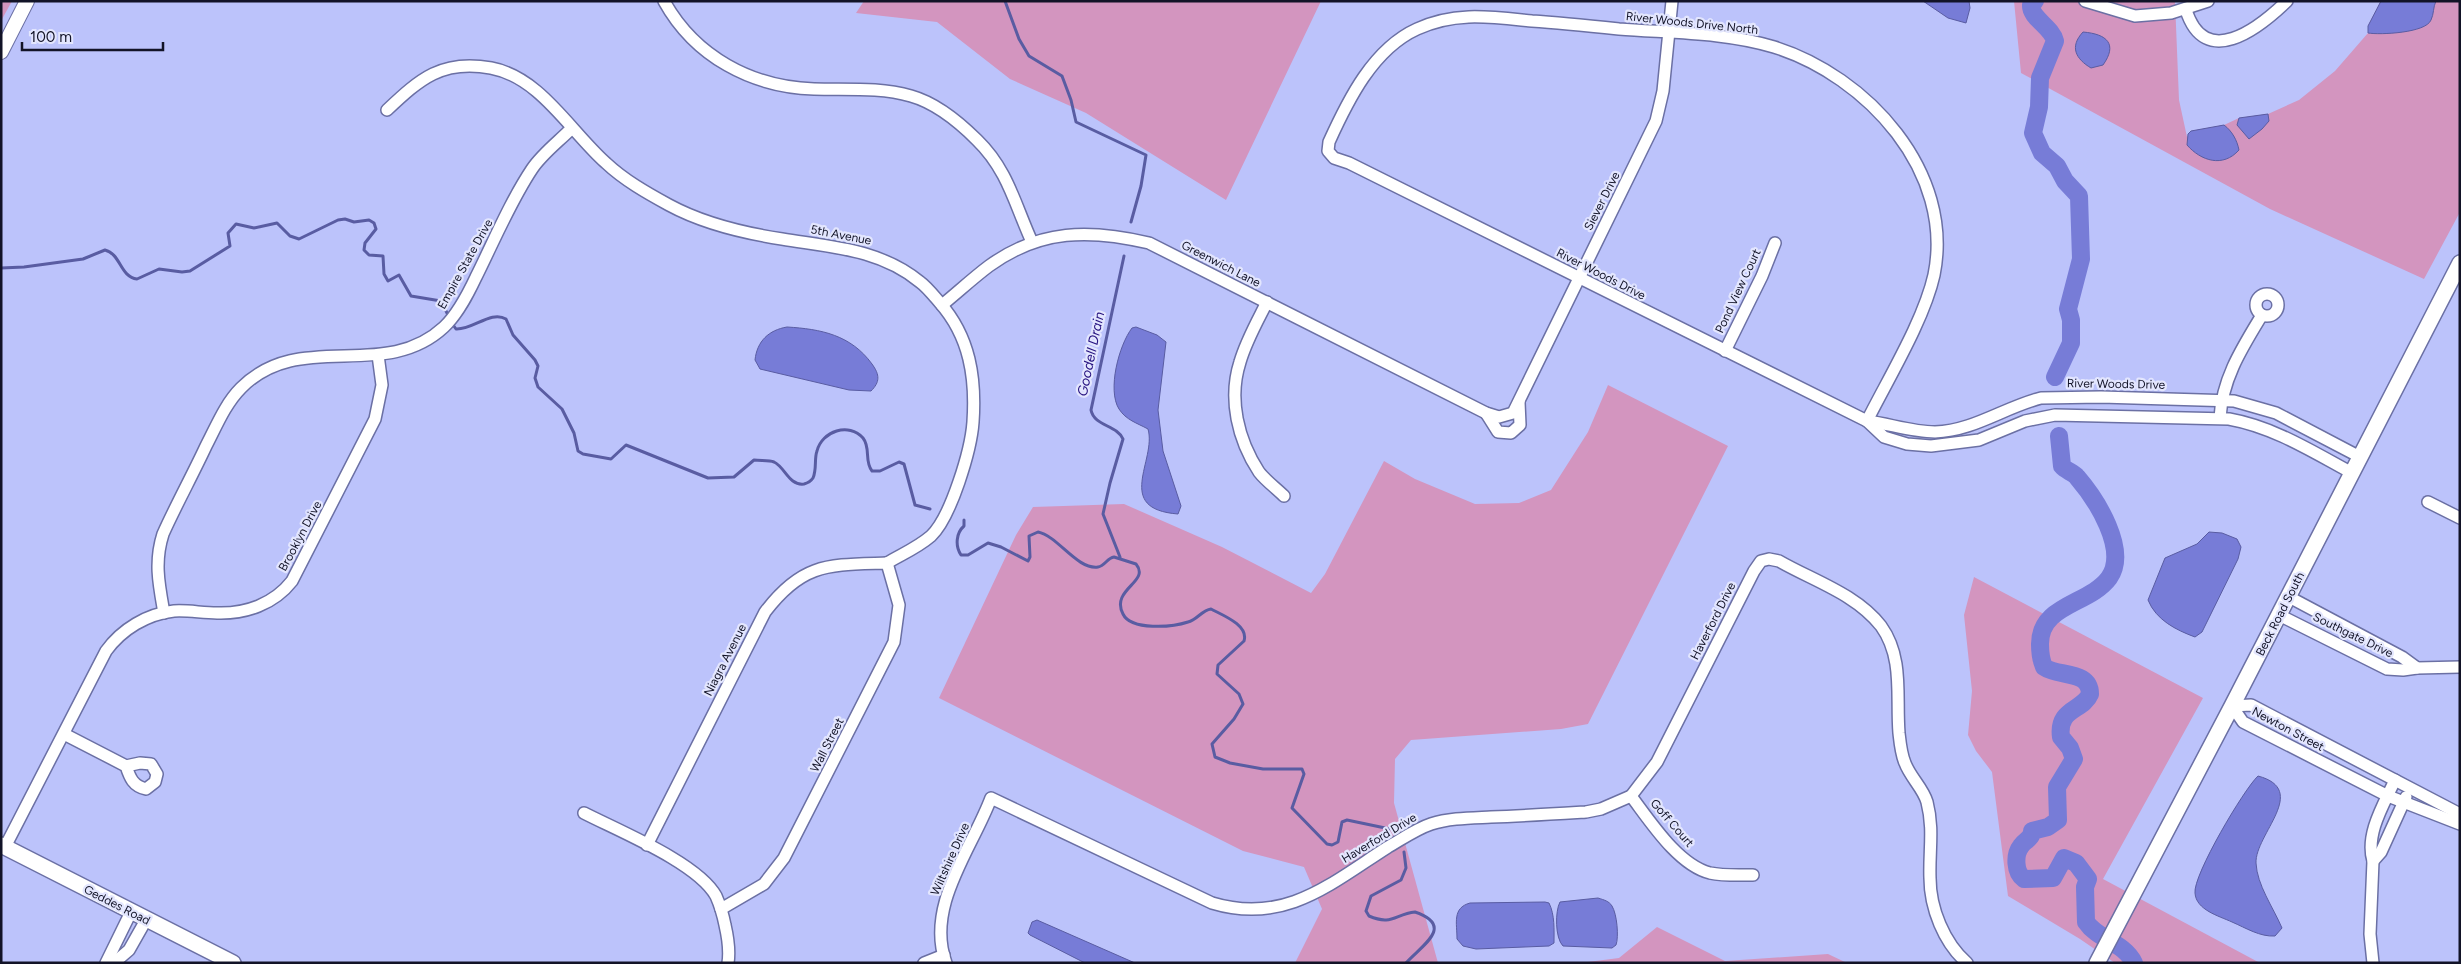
<svg xmlns="http://www.w3.org/2000/svg" width="2461" height="964" font-family="Figtree,sans-serif">
<style>
.green{fill:#d395bf}
.water{fill:#777cd7;stroke:#595ca2}
.lines{fill:none;stroke-linecap:round;stroke-linejoin:round}
.stream{stroke:#595ca2;stroke-width:3}
.river{stroke:#777cd7;stroke-width:18}
.minor-casing{stroke:#6b70a4;stroke-width:14}
.tertiary-casing{stroke:#6b70a4;stroke-width:16}
.secondary-casing{stroke:#6b70a4;stroke-width:18}
.minor{stroke:#fff;stroke-width:11}
.tertiary{stroke:#fff;stroke-width:14}
.secondary{stroke:#fff;stroke-width:15}
.labels{text-anchor:middle;dominant-baseline:central;stroke-width:4.5;stroke-linejoin:round;paint-order:stroke}
.street-label{font-size:12px;fill:#121327;stroke:#e3e6fe}
.water-label{font-size:14px;font-style:italic;fill:#271380;stroke:#e3e6fe}
</style>
<rect width="100%" height="100%" fill="#bcc3fb"/>
<!-- green -->
<g class="green">
<path d="M1,1H12L1,21Z"/>
<path d="M864,1H1321L1226,200L1086,113L1010,79L937,22L856,13Z"/>
<path d="M2014,1H2175L2179,100L2187,137L2191,131L2224,125L2239,118L2268,114L2299,100L2335,71L2368,33V26L2381,1H2460V212L2424,279L2270,209L2021,73Z"/>
<path d="M1608,385L1728,446L1588,724L1561,729L1411,740L1395,759L1394,803L1438,963H1295L1322,909L1304,867L1243,851L939,698L1016,535L1033,507L1124,504L1222,547L1311,593L1325,574L1384,461L1415,479L1475,504L1519,503L1551,490L1588,432Z"/>
<path d="M1974,577L2203,698L2103,879L2260,963H2115L2080,939L2008,896L1992,772L1976,751L1968,735L1972,691L1964,615Z"/>
<path d="M1657,927L1725,961L1828,954L1847,963H1580L1619,958Z"/>
</g>
<!-- water -->
<g class="water">
<path d="M1923,1H1969L1970,8L1966,23L1948,18Z"/>
<path d="M2381,1H2436C2433,7 2434,14 2431,20C2426,33 2380,35 2368,33V26Z"/>
<path d="M2083,32C2107,34 2118,44 2103,65L2091,68C2076,59 2069,47 2083,32Z"/>
<path d="M2268,114L2269,121L2262,129L2249,139L2237,125L2239,118Z"/>
<path d="M2224,125C2232,131 2237,140 2239,150C2223,168 2201,161 2187,145L2188,134L2191,131Z"/>
<path d="M787,327C821,329 851,335 872,364C880,375 880,382 871,391L849,390L760,369L755,360C757,341 769,330 787,327Z"/>
<path d="M1136,327L1157,335L1166,342L1158,410L1163,451L1181,506L1178,514C1113,509 1157,460 1148,429C1137,423 1126,420 1119,409C1107,390 1119,345 1132,328Z"/>
<path d="M2209,532L2222,533L2237,539L2241,547L2238,559L2202,632L2195,637C2176,630 2156,620 2148,600L2165,558L2197,544Z"/>
<path d="M2258,776C2310,790 2255,834 2256,863C2257,885 2273,907 2282,928L2275,936C2260,937 2246,928 2232,922C2219,916 2196,910 2195,893C2193,875 2244,789 2258,776Z"/>
<path d="M1598,898C1604,900 1609,901 1612,906C1617,914 1619,937 1616,945L1612,948L1563,946C1555,938 1555,911 1560,902Z"/>
<path d="M1545,902L1549,903C1555,915 1554,930 1554,943L1549,946L1476,949L1463,946L1457,939C1457,923 1452,908 1470,903Z"/>
<path d="M1037,920L1135,963H1085L1030,935L1028,933L1032,922Z"/>
</g>
<g class="lines">
<!-- stream -->
<g class="stream">
<path d="M1005,1L1019,39L1029,56L1062,76L1071,100L1076,122L1146,155L1141,186L1131,222"/>
<path d="M1,268L24,267L83,259L105,250C121,254 120,277 137,279L159,269L182,272L190,271L230,246L228,233L236,224L254,228L277,223L290,236L299,239L338,220L345,219L354,222L369,220L374,223L376,229L365,243L364,250L369,255L383,256L384,274L388,281L399,275L411,296L441,301L449,317"/>
<path d="M451,322L456,329C473,330 491,310 506,319L513,335L535,360L538,366L535,378L538,387L562,409L574,433L578,451L583,454L611,459L626,445L708,478L734,477L754,460C760,461 769,460 774,462C785,467 789,486 804,484C808,483 811,481 813,478C817,469 814,459 817,451C822,431 849,422 863,438C871,448 864,461 872,471H880L899,462L904,464L915,505L930,509"/>
<path d="M964,520V526C956,533 955,546 961,555H968L988,543L1001,547L1028,561L1030,557L1029,536L1038,532C1058,536 1077,570 1098,567C1105,566 1107,558 1114,557L1136,564C1151,582 1110,589 1123,614C1131,631 1173,627 1188,622C1197,620 1202,610 1211,609C1222,615 1249,625 1244,641L1218,665L1217,674L1239,694L1243,704L1234,719L1212,744L1215,757L1230,763L1263,769H1302L1304,774L1292,808L1327,844L1332,845L1338,842L1342,822L1347,820L1390,829"/>
<path d="M1120,557L1103,514L1110,483L1123,439C1117,425 1094,426 1091,410L1124,256"/>
<path d="M1404,852L1406,868L1401,880L1371,896L1366,911L1369,916C1392,926 1395,914 1415,912C1456,926 1421,946 1406,963"/>
</g>
<!-- river -->
<g class="river">
<path d="M2035,1L2031,5C2030,18 2052,27 2055,41L2040,78L2039,107L2033,133L2042,153L2057,166L2065,181L2079,196L2081,259L2068,309L2071,320V343L2055,377"/>
<path d="M2059,436L2062,466C2066,471 2073,472 2077,477C2096,499 2129,550 2109,578C2089,605 2040,604 2040,644C2040,652 2041,660 2044,667C2058,677 2090,670 2090,694C2083,711 2057,708 2061,737L2070,748L2074,759L2057,787L2058,820L2048,827L2032,831C2032,839 2025,840 2021,846C2014,855 2015,873 2024,879L2053,878L2064,858L2076,863L2088,879L2085,887L2086,922C2098,940 2124,942 2134,963"/>
</g>
<defs>
<g id="minor">
<path d="M664,1C695,57 752,87 814,89C847,90 879,87 911,96C936,103 959,122 977,140C1008,170 1015,205 1032,242"/>
<path d="M2085,1L2135,16L2171,13L2208,1"/>
<path d="M2186,10C2205,70 2258,29 2287,1"/>
<path d="M387,110C420,79 442,59 491,68C540,77 570,131 606,163C624,180 647,193 669,205C704,224 743,233 782,239C831,247 880,249 920,282C927,287 934,296 940,303C970,337 976,378 973,422C971,450 951,517 931,536C917,548 902,554 887,563"/>
<circle cx="2267" cy="305" r="11"/>
<path d="M1267,302C1257,322 1246,341 1240,362C1228,399 1238,440 1259,472C1266,481 1276,488 1284,496"/>
<path d="M942,305C958,292 973,278 989,266C1040,229 1090,229 1149,243L1486,413L1499,417L1513,413L1656,121L1663,91L1672,1"/>
<path d="M1725,351L1762,276L1775,243"/>
<path d="M1486,413L1498,432L1511,433L1520,425L1519,402"/>
<path d="M2220,418C2222,379 2242,348 2262,315"/>
<path d="M1867,421C1888,379 1924,320 1934,275C1955,172 1867,76 1774,47C1725,32 1670,33 1619,29C1590,26 1561,23 1532,21C1492,17 1455,11 1417,29C1373,49 1348,100 1329,142L1328,151L1334,158L1349,163L1867,421C1890,424 1912,432 1935,432C1973,431 2005,407 2041,398L2101,397L2234,401L2276,413L2360,457"/>
<path d="M1867,421L1884,437L1907,444L1931,446L1979,440L2025,421L2055,415L2229,419C2274,427 2313,452 2352,473"/>
<path d="M2428,502L2460,518"/>
<path d="M2289,597L2402,657L2417,668"/>
<path d="M164,613C159,585 154,562 163,534C176,505 192,476 206,446C216,427 225,404 241,388C300,328 384,383 444,327C458,314 468,294 476,277C494,241 510,202 532,169C542,154 558,142 571,129"/>
<path d="M2279,615L2387,669L2403,670L2417,668L2460,667"/>
<path d="M2232,706L2243,722L2388,796L2460,824"/>
<path d="M2232,706L2251,705L2460,814"/>
<path d="M64,734L126,766L140,763L151,764L157,774L155,782L146,789C133,786 130,778 126,766"/>
<path d="M1631,796C1650,821 1678,865 1710,873C1724,876 1739,875 1753,875"/>
<path d="M584,813C619,831 698,863 716,896C720,905 723,915 725,925C728,938 730,950 728,963"/>
<path d="M647,845L765,612C803,562 829,565 887,563"/>
<path d="M5,847L106,651C122,629 147,614 174,611C188,610 202,613 217,613C246,614 274,604 292,581L375,419L382,385L378,355"/>
<path d="M2373,861L2381,852L2406,797"/>
<path d="M721,909L764,884L784,858L894,642L899,605L887,563"/>
<path d="M106,963L131,912"/>
<path d="M114,963L129,950L146,920"/>
<path d="M924,963L944,955"/>
<path d="M946,963C925,906 972,849 991,798L1212,903C1285,925 1330,884 1388,847C1402,839 1416,829 1431,824C1450,818 1471,818 1491,817C1523,816 1554,814 1586,812L1601,809L1631,796L1657,762L1754,571L1761,561L1769,559L1779,561C1814,581 1856,594 1881,626C1904,658 1896,696 1899,733C1900,742 1901,754 1905,763C1910,777 1923,788 1927,802C1934,829 1929,851 1930,878C1930,908 1944,943 1967,963"/>
<path d="M2373,963L2370,934L2373,861C2365,834 2384,804 2395,780"/>
</g>
<path id="tertiary" d="M1,52L27,1"/>
<g id="secondary">
<path d="M1,845L233,963"/>
<path d="M2097,963L2232,706L2460,263"/>
</g>
</defs>
<!-- minor casing -->
<use href="#minor" class="minor-casing"/>
<!-- tertiary casing -->
<use href="#tertiary" class="tertiary-casing"/>
<!-- secondary casing -->
<use href="#secondary" class="secondary-casing"/>
<!-- minor -->
<use href="#minor" class="minor"/>
<!-- tertiary -->
<use href="#tertiary" class="tertiary"/>
<!-- secondary -->
<use href="#secondary" class="secondary"/>
</g>
<g class="labels">
<!-- street labels -->
<g class="street-label">
<text transform="translate(1692 23) rotate(6)">River Woods Drive North</text>
<text transform="translate(1602 201) rotate(-63)">Siever Drive</text>
<text transform="translate(841 235) rotate(11)">5th Avenue</text>
<text transform="translate(465 264) rotate(-61)">Empire State Drive</text>
<text transform="translate(1221 264) rotate(27)">Greenwich Lane</text>
<text transform="translate(1601 274) rotate(27)">River Woods Drive</text>
<text transform="translate(1738 291) rotate(-65)">Pond View Court</text>
<text transform="translate(2116 384) rotate(1)">River Woods Drive</text>
<text transform="translate(300 536) rotate(-62)">Brooklyn Drive</text>
<text transform="translate(2280 614) rotate(-63)">Beck Road South</text>
<text transform="translate(1713 621) rotate(-63)">Haverford Drive</text>
<text transform="translate(2353 635) rotate(26)">Southgate Drive</text>
<text transform="translate(725 660) rotate(-63)">Niagra Avenue</text>
<text transform="translate(2288 729) rotate(28)">Newton Street</text>
<text transform="translate(827 745) rotate(-63)">Wall Street</text>
<text transform="translate(1672 823) rotate(49)">Goff Court</text>
<text transform="translate(1379 838) rotate(-31)">Haverford Drive</text>
<text transform="translate(950 859) rotate(-66)">Wiltshire Drive</text>
<text transform="translate(117 905) rotate(27)">Geddes Road</text>
</g>
<!-- water labels -->
<g class="water-label">
<text transform="translate(1091 354) rotate(-78)">Goodell Drain</text>
</g>
</g>
<!-- border -->
<rect width="2461" height="964" fill="none" stroke="#121327" stroke-width="5"/>
<!-- scale -->
<path d="M22 42v8h141v-8" fill="none" stroke="#121327" stroke-width="2.5"/>
<text x="30" y="42" font-size="15" fill="#121327" stroke="#e3e6fe" stroke-width="4" paint-order="stroke">100 m</text>
</svg>
